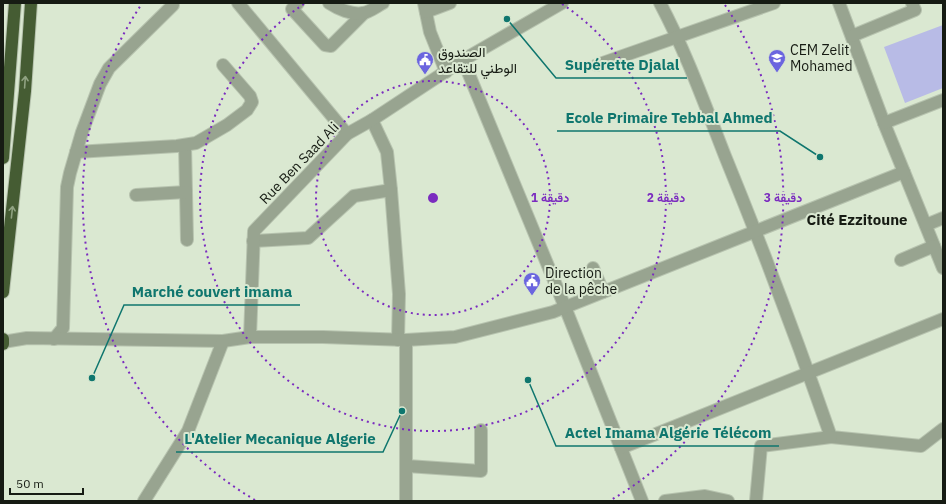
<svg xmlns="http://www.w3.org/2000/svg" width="946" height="504" font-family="'IBM Plex Sans',Vazirmatn,sans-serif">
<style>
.garden{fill:#b8bbe6}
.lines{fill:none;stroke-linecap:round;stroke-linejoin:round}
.minor-casing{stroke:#b7c3af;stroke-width:14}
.highway-casing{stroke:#b7c3af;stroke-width:14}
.minor{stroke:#98a490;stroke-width:12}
.highway{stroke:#455c33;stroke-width:12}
.oneway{stroke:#90a282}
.ring{fill:none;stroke:#7b2cbf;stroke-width:2;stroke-dasharray:2 4}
.labels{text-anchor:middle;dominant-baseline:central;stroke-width:4;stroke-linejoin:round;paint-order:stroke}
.poi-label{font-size:14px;fill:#161b13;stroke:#dae8d1;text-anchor:start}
.street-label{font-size:14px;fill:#161b13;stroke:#dae8d1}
.neighbourhood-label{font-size:15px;font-weight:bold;fill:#161b13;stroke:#dae8d1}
.centre{fill:#7b2cbf;stroke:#dae8d1;stroke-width:2}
.ring-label{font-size:12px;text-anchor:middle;font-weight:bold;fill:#7b2cbf;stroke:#dae8d1;stroke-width:4;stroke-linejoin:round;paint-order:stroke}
.leader{fill:none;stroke:#0f766e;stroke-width:1.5}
.callout-dot{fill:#0f766e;stroke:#dae8d1;stroke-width:1.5}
.callout-label{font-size:15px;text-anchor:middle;font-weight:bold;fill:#0f766e;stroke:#dae8d1;stroke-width:4;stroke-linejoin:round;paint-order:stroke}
</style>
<rect width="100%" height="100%" fill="#dae8d1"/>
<!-- garden -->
<path class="garden" d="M943,25V88L905,103L884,47Z"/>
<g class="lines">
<defs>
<g id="minor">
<path d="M238,3L347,134"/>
<path d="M298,3L292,9L325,45L331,46L364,13"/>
<path d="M329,3C338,9 352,15 363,13C370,12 377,6 383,3"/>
<path d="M424,3L430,32L446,72"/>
<path d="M660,3C686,52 705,105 725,156C763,249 798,342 831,437L921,446L943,429"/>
<path d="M839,3L884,123L943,268"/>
<path d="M426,12L450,3"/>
<path d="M852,36L915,10L912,3"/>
<path d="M463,60L565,307L642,501"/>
<path d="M597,65L774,3"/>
<path d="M884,123L943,100"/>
<path d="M185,145L187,240"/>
<path d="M76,152L177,146L196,143L227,125L247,110L252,102L250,96L223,65"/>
<path d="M391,190L399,294L398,340"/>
<path d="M136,195L186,192"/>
<path d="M926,225L943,218"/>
<path d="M253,241L308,238L354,196L391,190L387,152L372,120"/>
<path d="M901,260L934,246"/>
<path d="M593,268L603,292"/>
<path d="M250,337L254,231L347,134L372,120L463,60L562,3"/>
<path d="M54,339L63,328L67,187L70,173L82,132L100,84L109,68L173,5"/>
<path d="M3,342L27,338L223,341L250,337H323L406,340L455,337L553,312L904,172"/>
<path d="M621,448L943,319"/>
<path d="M407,466L481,471V430"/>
<path d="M144,501L188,431L223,341"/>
<path d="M406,501V340"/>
<path d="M665,501L705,496L728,501"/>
<path d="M756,501L761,446L831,437"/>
</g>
<g id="highway">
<path d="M3,158L15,3"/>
<path d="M3,292L25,91L31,3"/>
<path d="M3,339V344"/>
</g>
</defs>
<!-- minor casing -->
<use href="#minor" class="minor-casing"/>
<!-- highway casing -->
<use href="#highway" class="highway-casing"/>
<!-- minor -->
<use href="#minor" class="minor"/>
<!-- highway -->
<use href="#highway" class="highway"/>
</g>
<!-- one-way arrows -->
<defs><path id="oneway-shaft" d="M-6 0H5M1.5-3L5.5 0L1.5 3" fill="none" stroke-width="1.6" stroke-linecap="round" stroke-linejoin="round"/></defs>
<g class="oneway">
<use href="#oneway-shaft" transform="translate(25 82) rotate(-86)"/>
<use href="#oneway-shaft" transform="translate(12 212) rotate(-84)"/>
</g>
<!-- distance rings -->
<g class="ring">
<circle cx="433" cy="198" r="117"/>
<path d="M562 4A233 233 0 1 1 304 4"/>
<path d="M255 500A350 350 0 0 1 141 5M725 5A350 350 0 0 1 611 500"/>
</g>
<!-- icons -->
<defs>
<symbol id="school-pin" viewBox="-11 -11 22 30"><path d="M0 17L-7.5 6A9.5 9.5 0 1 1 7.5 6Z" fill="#6b65df" stroke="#dae8d1"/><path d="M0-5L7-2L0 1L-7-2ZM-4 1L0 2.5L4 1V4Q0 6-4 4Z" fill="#fff"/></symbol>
<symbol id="civic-pin" viewBox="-11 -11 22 30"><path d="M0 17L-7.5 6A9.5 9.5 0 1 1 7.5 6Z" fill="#6b65df" stroke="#dae8d1"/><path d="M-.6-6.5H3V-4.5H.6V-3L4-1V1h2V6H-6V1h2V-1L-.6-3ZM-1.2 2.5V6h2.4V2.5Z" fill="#fff"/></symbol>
</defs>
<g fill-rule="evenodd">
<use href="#school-pin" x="767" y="48" width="20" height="27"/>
<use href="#civic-pin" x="415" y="50" width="20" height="27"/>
<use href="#civic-pin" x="522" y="271" width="20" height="27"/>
</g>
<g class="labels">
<!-- poi labels -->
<g class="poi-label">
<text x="790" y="50">CEM Zelit<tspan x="790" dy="16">Mohamed</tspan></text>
<text x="438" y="52">الصندوق<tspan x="438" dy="16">الوطني للتقاعد</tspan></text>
<text x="545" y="273">Direction<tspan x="545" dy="16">de la pêche</tspan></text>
</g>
<!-- street labels -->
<g class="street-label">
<text transform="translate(299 163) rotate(-46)">Rue Ben Saad Ali</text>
</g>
<!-- neighbourhood labels -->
<g class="neighbourhood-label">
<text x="857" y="219">Cité Ezzitoune</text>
</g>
</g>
<circle cx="433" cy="198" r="6" class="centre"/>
<g class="ring-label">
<text x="550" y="202">1 دقيقة</text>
<text x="666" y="202">2 دقيقة</text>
<text x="783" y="202">3 دقيقة</text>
</g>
<!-- callouts -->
<path class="leader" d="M507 19L556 78H687M820 157L780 131H557M92 378L124 305H300M528 380L556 446H779M402 411L383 452H176"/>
<g class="callout-dot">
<circle cx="507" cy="19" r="4"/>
<circle cx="820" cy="157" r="4"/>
<circle cx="92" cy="378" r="4"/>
<circle cx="528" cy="380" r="4"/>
<circle cx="402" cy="411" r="4"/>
</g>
<g class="callout-label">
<text x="622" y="70">Supérette Djalal</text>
<text x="669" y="123">Ecole Primaire Tebbal Ahmed</text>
<text x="212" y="297">Marché couvert imama</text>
<text x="668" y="438">Actel Imama Algérie Télécom</text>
<text x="280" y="444">L'Atelier Mecanique Algerie</text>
</g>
<!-- border -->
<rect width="946" height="504" fill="none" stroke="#161b13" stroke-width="8"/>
<!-- scale -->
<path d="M10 488v6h73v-6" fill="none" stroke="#161b13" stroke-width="2"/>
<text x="16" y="488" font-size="12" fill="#161b13" stroke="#dae8d1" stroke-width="3" paint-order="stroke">50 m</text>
</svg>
